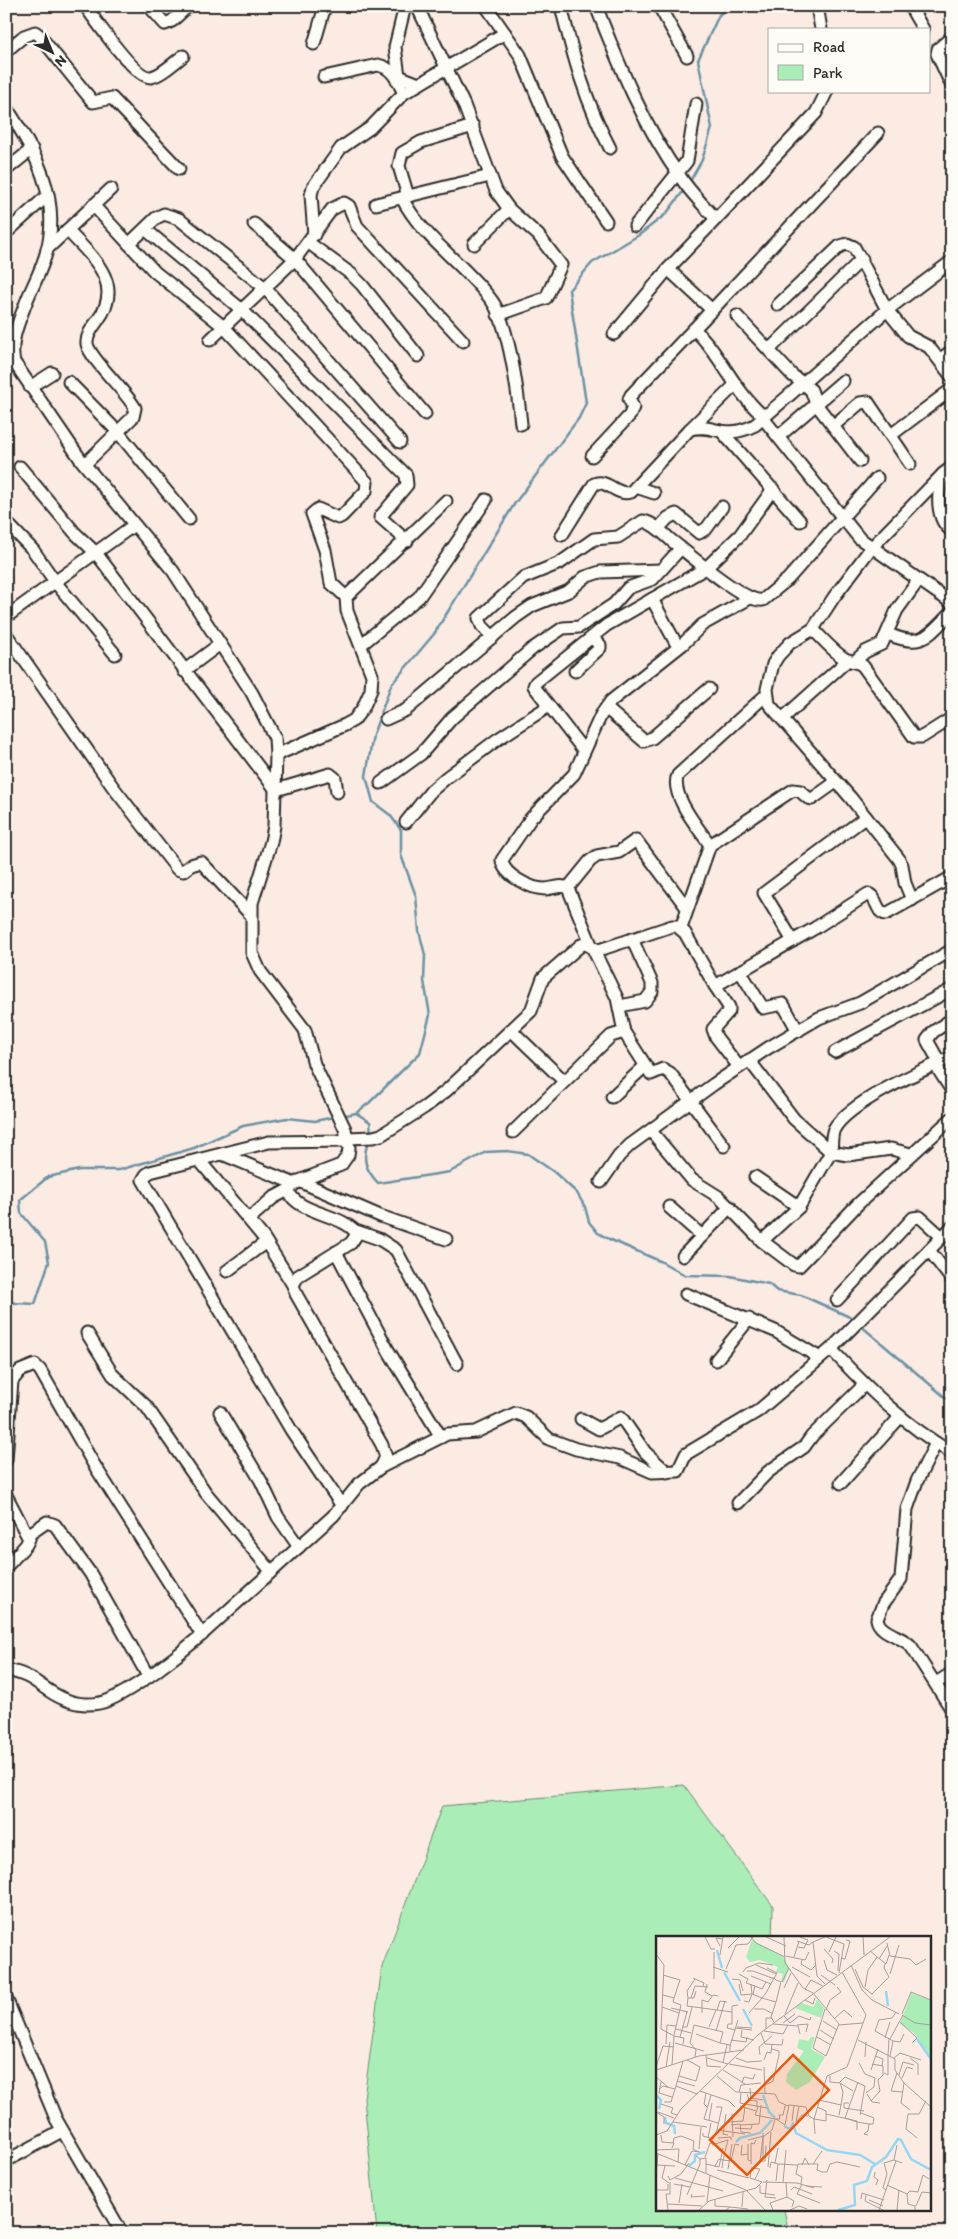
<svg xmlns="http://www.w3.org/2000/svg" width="958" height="2239" font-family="Itim,sans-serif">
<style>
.green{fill:#abedb7;stroke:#6b8c71}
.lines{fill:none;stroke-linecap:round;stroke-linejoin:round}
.stream{stroke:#6a92a4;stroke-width:2.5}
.minor-casing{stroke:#2b2b2b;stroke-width:15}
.minor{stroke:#fdfcf7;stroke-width:11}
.inset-river{fill:none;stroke:#94d7f5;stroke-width:2.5}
.inset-road{fill:none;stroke:#a89e99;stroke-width:1}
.view{fill:#e8590c;fill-opacity:0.15;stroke:#e8590c;stroke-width:2.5}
.inset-edge{fill:none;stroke:#2b2b2b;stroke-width:2.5}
</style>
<rect width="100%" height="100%" fill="#fcebe3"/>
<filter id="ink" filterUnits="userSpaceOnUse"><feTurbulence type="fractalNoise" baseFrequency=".02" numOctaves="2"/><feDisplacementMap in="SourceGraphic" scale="10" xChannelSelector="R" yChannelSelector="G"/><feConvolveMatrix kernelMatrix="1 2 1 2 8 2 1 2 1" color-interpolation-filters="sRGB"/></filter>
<g filter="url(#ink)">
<!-- green -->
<path class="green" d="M684,1785L773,1906L772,1938H657V2210H784L789,2233H377L364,2098L382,1967L442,1806Z"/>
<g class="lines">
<!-- stream -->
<g class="stream">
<path d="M689,183L702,160L712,128L698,60L719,15L728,6"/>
<path d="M356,1113L370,1122L371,1134"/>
<path d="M342,1116L356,1113L369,1103L420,1053L430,1015L424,981L425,955L419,931L416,896L401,855V830L390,815L373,802L366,776L373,735L391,685L434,634L515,503L579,418L586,403L569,290L592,263L639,235L666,214L685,189"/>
<path d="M368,1142C362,1159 365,1169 378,1183L450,1172L486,1152L507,1151L528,1154L554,1172L577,1193L585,1207L589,1222L598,1233L609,1239L662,1262L685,1275L730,1276L769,1284L777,1291L801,1295L854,1319"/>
<path d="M6,1300L15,1303L35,1304L49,1262L45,1242L21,1213L20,1200L48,1177L79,1170H119L194,1148L243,1126L287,1118L315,1121L334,1117"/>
<path d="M860,1325L952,1403"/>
</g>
<defs>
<g id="minor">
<path d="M85,6C95,19 135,79 151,77C160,76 175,62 183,56"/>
<path d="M149,6L165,24L172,21L188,6"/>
<path d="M405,6L395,47L399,76L419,84"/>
<path d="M417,6L464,105L496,191L509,209L538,235L561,265L546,298L498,315"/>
<path d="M486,6L520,55L562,156L606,221"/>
<path d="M561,6C573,56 586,103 610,148"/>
<path d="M596,6C619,65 644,127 681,178C691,193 704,206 716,219L816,113L827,91"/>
<path d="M659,6L687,56"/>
<path d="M817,6L821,29"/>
<path d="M913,6L912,10L923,29"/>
<path d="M952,37L938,49L937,54L952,86"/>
<path d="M314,44L325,6"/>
<path d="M6,51L24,36L35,32L39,35L93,102L112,98L179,169"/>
<path d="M324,77L378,65C393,68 397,80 404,93"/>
<path d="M6,107C34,149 61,197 47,250C43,267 34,283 27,300C20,319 9,341 14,362L81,460L173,571L252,693L275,738L276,755L274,826L271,842L252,903V953L260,971L305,1030L314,1064L345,1129L349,1148L348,1155L341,1165L299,1181L291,1187L289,1192C298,1214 345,1214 357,1234L351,1243L298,1276L293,1285L296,1294L382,1445L386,1457L381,1467L359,1484L333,1516L198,1638C175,1658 136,1688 109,1700C95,1706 77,1705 64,1699C40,1689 36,1675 6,1670"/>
<path d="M6,170L32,149"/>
<path d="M408,196L399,166L402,153L421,142L473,126"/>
<path d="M402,198C423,239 465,264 492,301C509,325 518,393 521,424"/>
<path d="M376,204L490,176"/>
<path d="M93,205L155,272L224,327L367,482L366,491L342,516L338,518L318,509L312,514L325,550L331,583L346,597"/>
<path d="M254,224L295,259L425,414"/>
<path d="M635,226L687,161L696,104"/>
<path d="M145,229L242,310L406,475L407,485L380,517L407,541"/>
<path d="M67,230C92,257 125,283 98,320C93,327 86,335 87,344C90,359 126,391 135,408L133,417L85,464"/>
<path d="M6,233L48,195"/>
<path d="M314,235L311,195L313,187L341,148L370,128L404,93L505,33"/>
<path d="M309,243L351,274L362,285L418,356"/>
<path d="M129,244L156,218L164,214L179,219L265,288L400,442"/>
<path d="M474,244L509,209"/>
<path d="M47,249L111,189"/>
<path d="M668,269L712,310L878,133"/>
<path d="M778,305L840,246L847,244L854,247L887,310L908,336L929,347L952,377"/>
<path d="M737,316L792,375L811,390L816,404L860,461"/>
<path d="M694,329C720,353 733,389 761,414H765L763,418L859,538L952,603"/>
<path d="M614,334L668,269L716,219"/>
<path d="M210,340L295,259L332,209L344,203L349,206L357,226L463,341"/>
<path d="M773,346L862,259"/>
<path d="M940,359L952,351"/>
<path d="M69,382L118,432L189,519"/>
<path d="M30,387L52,373"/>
<path d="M833,426L860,403L868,402L910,464"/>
<path d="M690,429L734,386"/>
<path d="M723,433L800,521"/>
<path d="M891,435L952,389"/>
<path d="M778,437L843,381"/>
<path d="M592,456L630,415L633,407L629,399L631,395L712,310"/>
<path d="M20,467L75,533L96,553L276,790L330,774L335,778L337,792"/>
<path d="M952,467L943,474C937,492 935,520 952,531"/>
<path d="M636,487L654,493"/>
<path d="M6,522L33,550L56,583L115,654"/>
<path d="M658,529L668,518L676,514L699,533L707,528L722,507"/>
<path d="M562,535L594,484C607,478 617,497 631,492L690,429C715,423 723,441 755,425L887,310L952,261"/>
<path d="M652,599L678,647"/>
<path d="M6,617L134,525"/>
<path d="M813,629C823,640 833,651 845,659C851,662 858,661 863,666L914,737H922L952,718"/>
<path d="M6,634L113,787L177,869L183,871L191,865L201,862L251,915"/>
<path d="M888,634C923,649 927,636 952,612"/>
<path d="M493,637L482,626L479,618L523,578L560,563L594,539L618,537L643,521C654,523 664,534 672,541C688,553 745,604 763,600L788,579L877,478"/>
<path d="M362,644L419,597L486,500"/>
<path d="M854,662L865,652L882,644L897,610L918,581"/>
<path d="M184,671L220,644"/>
<path d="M575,671L600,648V645L592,638"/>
<path d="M606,708L644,741L652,738L709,689"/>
<path d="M386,719L406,710L516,617L532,606L569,591L585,577L600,572L661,570"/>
<path d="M782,719L848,660"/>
<path d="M584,751L536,689L534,686L536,682L607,625L706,568L740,535L773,489"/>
<path d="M276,755L345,725L354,720L363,708L371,690L372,675L347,611L346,597L446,501"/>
<path d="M381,783L421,754L452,718L532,649L563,628L579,627L614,604L628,588L653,579L681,548"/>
<path d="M406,822L431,791L447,777L498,739L549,706"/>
<path d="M710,845C699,829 669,794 678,775L767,694"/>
<path d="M568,888L590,861L597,856L619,852L636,840L687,908"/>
<path d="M912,900L905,883L902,865L899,859L850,797L769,704L767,689L773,664L778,656L790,643L813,629L834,597L871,548L943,474"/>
<path d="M681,928L710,845L793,790L800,791L808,798L812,799L836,782"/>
<path d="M793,941L764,893L866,817"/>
<path d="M740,971L761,1005L763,1008L783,1004L798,1031"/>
<path d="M715,986L815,928L868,894C878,897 875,912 886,914L952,877"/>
<path d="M620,1006L645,1001L652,992V983L632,939"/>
<path d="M952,1019L933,1032L927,1040L937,1058L938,1069L952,1091"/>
<path d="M511,1030L564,1081"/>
<path d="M835,1052L952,989"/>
<path d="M749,1060L794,1119L831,1152"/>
<path d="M612,1097L645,1066"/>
<path d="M651,1131L692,1180L719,1197L762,1241L799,1207L831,1152L848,1155L891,1149L911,1154"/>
<path d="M513,1132L611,1036L624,1032"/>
<path d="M347,1138L373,1137L381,1135L425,1107L446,1091L531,1011L543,978L581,945L585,944L599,950L672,926H677L685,933L715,986L729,1007V1011L713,1029L716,1037L739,1067"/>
<path d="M724,1146L670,1073L663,1069L651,1074L624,1032L617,998L592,947L568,888C560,884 553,889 545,889C531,889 503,875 502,860L531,818L574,774L601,715L611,701L683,644L702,625L750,598"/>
<path d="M831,1152C832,1145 831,1135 834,1129C849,1102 923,1070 952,1057"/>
<path d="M222,1154L295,1184"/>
<path d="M199,1160L263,1237L293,1285"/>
<path d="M755,1177L799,1207"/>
<path d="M299,1181L380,1216L446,1239"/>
<path d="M601,1182L619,1156L630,1145L714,1084L768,1048L819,1018L860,1003L952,950"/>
<path d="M669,1207L702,1236"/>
<path d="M249,1219L273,1198L290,1189"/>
<path d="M356,1231L379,1239L396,1250L457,1364"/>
<path d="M762,1241L794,1265L799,1266L858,1204L952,1118"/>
<path d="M929,1250L952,1280"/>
<path d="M336,1252L388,1350L441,1437"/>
<path d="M683,1256L730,1207"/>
<path d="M227,1271L266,1242"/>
<path d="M686,1294L775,1331L820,1358"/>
<path d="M837,1300L913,1218L920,1217L942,1237"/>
<path d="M87,1333L113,1375L146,1406L206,1493L271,1571"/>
<path d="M831,1349C868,1389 905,1425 952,1453"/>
<path d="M716,1360L749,1319"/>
<path d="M220,1412L261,1481L278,1517L299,1547"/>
<path d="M581,1419L599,1429L621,1417L645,1452L667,1472"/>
<path d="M936,1443L917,1481L907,1509L901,1579L883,1604L877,1619C879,1633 902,1636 911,1646L952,1710"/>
<path d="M6,1460L12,1381L20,1371L35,1365L40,1370L93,1463L202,1635"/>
<path d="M381,1467L447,1434L476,1432L516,1413L526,1417L549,1439L576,1449L620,1458L652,1472L678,1471L686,1454L758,1411L831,1349L952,1227"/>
<path d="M841,1483L900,1417"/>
<path d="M6,1495L29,1539L26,1545L6,1567"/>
<path d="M738,1503L768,1472L804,1447L812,1436L864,1385"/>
<path d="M342,1506L291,1430L143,1180L146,1175L150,1172L269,1142L348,1141"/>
<path d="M28,1535L47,1522L55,1525L90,1573L148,1676"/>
<path d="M936,1683L952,1673"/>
<path d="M6,1998L56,2119L122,2233"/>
<path d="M6,2161L62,2131"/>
</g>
</defs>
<!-- minor casing -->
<use href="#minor" class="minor-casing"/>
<!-- minor -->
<use href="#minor" class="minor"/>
</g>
</g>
<!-- overview -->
<g transform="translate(656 1936)">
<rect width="275" height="275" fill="#fcebe3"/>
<path d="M96,4L128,21L133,32L128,46H125L127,38L120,36L122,31L104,24L94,26L90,21ZM255,57L275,64V121L258,97L244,88ZM161,63L168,72L165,82L139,72L145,67L158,71ZM155,101H159L155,113L169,121L154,146L140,154L130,146L131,138L148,115L141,112L143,103L152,105Z" fill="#abedb7"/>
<path class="inset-river" d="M61,14L66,32M68,36L84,65M230,55L232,70M87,73L96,90M261,103L275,123M0,159L5,164L3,173M107,159L113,176L119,182M9,181L10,187L18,190L19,198M128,190L134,193L137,188L140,197L171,214L204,219L219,228M80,206L84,202L104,197L116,184M33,230L39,225V219L49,216M182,274L199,269L198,249L211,245L216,231L230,221L242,203L245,204L255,223L275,234"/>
<path class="inset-road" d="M49,1L55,13H59M95,1L100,7L129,21M110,1L130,10M128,1L129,27L147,52L157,57L183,88L170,120L157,112L169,73M170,1L188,8L183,37M207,1L208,19M141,5L153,9L157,6M231,7L234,20L254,23L260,29L270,23M64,10L60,2L66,3M142,11L148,12L152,4L144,1M72,12L83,1M168,13L177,23L176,27M178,15L183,18L182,35M214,15L230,28L233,19M58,16V43M173,16L180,1M0,18L8,29L5,93L18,100L16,129M64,19L67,1M130,20L149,24L153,16M138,21L143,5M185,22L189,23L193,9L194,5L190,4M223,23L231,10M146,24L145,28L155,34L160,29M168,24L171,34L181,39M100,29L120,38M195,29L206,54L216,64L243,78M57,31L72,36M136,31L154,41M70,33L80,9L92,8L97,1M199,33L207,51L216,58L218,56M91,35H97L116,42H118L120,44L125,46L120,66L106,62L110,57L118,42L120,39L121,37L111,32M87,36L90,32L103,27L117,29M83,38L92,43L90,47L99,50L97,58M234,38L243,9M7,39L24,44L18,62M165,39L179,49M95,40L115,48M37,42L48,47L47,50M76,43L84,44L87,55M126,46L133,32M51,48L49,56L56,60M83,48L85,59L96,58L95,48M169,48L161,40L157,6L169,1M99,50L106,53L110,46M209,51L212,34L221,21M128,52L135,37M149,53L155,44L167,50M40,55L38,62H32L31,70L76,76M218,56L233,41L228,32L229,28M7,59L18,62L17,66L25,69L18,99M32,62L31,55L39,43M35,62L39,50L52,51M149,64L157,68L159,62M88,65L93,66L96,58L106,62L93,77M6,71L23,77M15,72L32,76M98,73H108L117,78M61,74L64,65L71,66M170,74L174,64L185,56L181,51L183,53M46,77V64L52,66L57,59L62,60M129,78L142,47M246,78L255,56L275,64M246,79L259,87L275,89M128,80L134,87L143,80L154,84L155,81M179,82L188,74L196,81L192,77M167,85L181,94M118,86L115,81L120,66M244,86L261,102L256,107M127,87L139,78M76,88V70L82,69M76,88H72L71,92L79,94M117,88L142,90L144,98M141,89L152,88L150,96M183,89L207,87M27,91H31L36,71M53,91L60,74M81,91L96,92M79,92L96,94M20,93L35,97M110,93V82H116M86,94L85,101L98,104M164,94L178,103M60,95L69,65M108,95L127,98L132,89M105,97L109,108L126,109L127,103M40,98L64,107M18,100L28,102L27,108M24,101L31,76M161,101L175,109M229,102L234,86M234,103L247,79M75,104L90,106L91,101M202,104L239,123V134L248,147L275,171M237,105L244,106L248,98M19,107L48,115M10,108L11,89L20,90M74,110L82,84M50,119L51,130L65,131M104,119L103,111L116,100M232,119L233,103M219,120L227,123L226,130M234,120L237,105L219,95L223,84L236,82L240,76M39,121L40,114L34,107L38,89L67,96L64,107L74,109V116M209,121L210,106M51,122L72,128M80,122L91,126L106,125M238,122L244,117L265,124M254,122L262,128V139M108,124L111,116L115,117L116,108M27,125L20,150L41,158M67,126L71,109M203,127L209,138L219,142M73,128L106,134M0,131L7,110L18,111M10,131L14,106M108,131L109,157M0,134L43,120L88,114M67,134L89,148M215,134L222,113M228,137L232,139V120M241,137L235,155L247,156M243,139L247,126L258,129M23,140L40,145L44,131L31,124M61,140L80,156L119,158L123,166L130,169M174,140V146L183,147L189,141L209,150L204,179M0,141L12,151M246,142L251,131L257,133M21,145L39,150M5,146L3,157L16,161M86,147L88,141L97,143L99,138M184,147L187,156L185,169M184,147L197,155M248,147L245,167L254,174M108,150L117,145L123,119V115L116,113M94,152L95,162L107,164M3,153L7,150L19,153M44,155L73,165L79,171M83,156L85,149L105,147M50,157L48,168L51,171M85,157L84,167L111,172M210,157L218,151L219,142M91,158L93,164L101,165V171M211,158L216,166L224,167M55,159L48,183L62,187M163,164L185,169L183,179M215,165L224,155L222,144L227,139V130L216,128M8,166H15L20,150M193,167H188V172L208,175M5,168L17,172L15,177L21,179M84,170L100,175M143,170L140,186L146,179L152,180M60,171H66L61,194L89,198M102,171L99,179L119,183M0,176L8,181V188M2,176L18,182M205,177L218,182L217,188H213M70,178L67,198L72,199M76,178L77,201M170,178L201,185V194M120,183L129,189L133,169M158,183L170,185V175L161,171M158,183L159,198M53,184L56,167M136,185L138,169M17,186L51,191M72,186L87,185L89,171M201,186L189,182L202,146M201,186L213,188L212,195L208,198L212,199M75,189L84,188L85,196L95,197M84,189L103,188L105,169M79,192L95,193L96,189M47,197V200L57,203L61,194M107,197V221M0,199L11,195L25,173L103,98L234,1M5,199L6,206L18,207L16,212M52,202L55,187M62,202L75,201V204M261,202L250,193L252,178H263L270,165M92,204L108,200M17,207L18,202L25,200L38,205L37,213L43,216M92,208V224L95,225M56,209L72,204L67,224M86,209L85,219L92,218M241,209L238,224L246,227M43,213L45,191M0,214L23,213L22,226M0,217L90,254L109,274M49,221L54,207L58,208M44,223L50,222V237M67,224L75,225L79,208L83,209M104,225H109L110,210M119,227L122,212M50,228L63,231L67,212M95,228V207L98,208L100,204M122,228L141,229M157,228L166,215M1,229L19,230M29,229L36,215L44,216M146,229L149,222L153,229M9,230L6,242L13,247M59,230L63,223L67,224L66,232M112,231L115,196M95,232L104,233L99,243M114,232L115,226L122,228L120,245M72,233L76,208M61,234L93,242M219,236L218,241L222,244L220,249M0,237L2,218M12,240L14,244L25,238L33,227M19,242L67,255M111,244L109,261L120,262M107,246L141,247L158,252M127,246L130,214M130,246L131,261L138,265L136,271M18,248L34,251M145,248L146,241L140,238L142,228H162L161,234L166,236H171L174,228L181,226L204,231M146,248L141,258L164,267M104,249V257L119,259M231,249L251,258L252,268L259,270V274M150,250L166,251M0,254H12V248M135,254L138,251L156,258M230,254L227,252L231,238L228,227L238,224M36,258L35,261L49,260M251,258L254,255L262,256L267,239L273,243M31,259L44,228V223L40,220M210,259L209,265L227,274M205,263L206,257L228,264M59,264V270L74,271M213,264L227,270M51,266L54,239M23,267L26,248M12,268L46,270M260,270L266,256L275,257M86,271L87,256M12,274L10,258H14V246M43,274L53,265L100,252L106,246L94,242L95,233L104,225L107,201L116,194L119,183H124L123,179H127L129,170L134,169L150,171L153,180L158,183L171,140L191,131L210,79L186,36M70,274L74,271L92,273M117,274L114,267L131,261M134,274L143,270L151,273M223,274L240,225M241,274L243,254"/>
<path class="view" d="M137,119L173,154L91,239L54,204Z"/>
<rect width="275" height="275" class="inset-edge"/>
</g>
<!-- margin -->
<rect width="958" height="2239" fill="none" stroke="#fdfcf7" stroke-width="25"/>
<rect x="12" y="12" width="933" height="2214" fill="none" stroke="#2b2b2b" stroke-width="2" filter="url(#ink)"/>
<!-- legend -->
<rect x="768" y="28" width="162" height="65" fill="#fdfcf7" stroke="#a9a8a5"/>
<rect x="778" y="44" width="25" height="8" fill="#fdfcf7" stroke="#a9a8a5"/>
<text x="813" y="52" font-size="15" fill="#2b2b2b">Road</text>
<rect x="778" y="65" width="25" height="15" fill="#abedb7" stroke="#a9a8a5"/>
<text x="813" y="78" font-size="15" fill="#2b2b2b">Park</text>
<!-- north arrow -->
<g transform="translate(52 52) rotate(136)" stroke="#fdfcf7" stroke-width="4" paint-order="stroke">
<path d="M0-4L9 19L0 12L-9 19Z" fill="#2b2b2b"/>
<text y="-8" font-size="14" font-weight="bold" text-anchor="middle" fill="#2b2b2b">N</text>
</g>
</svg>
